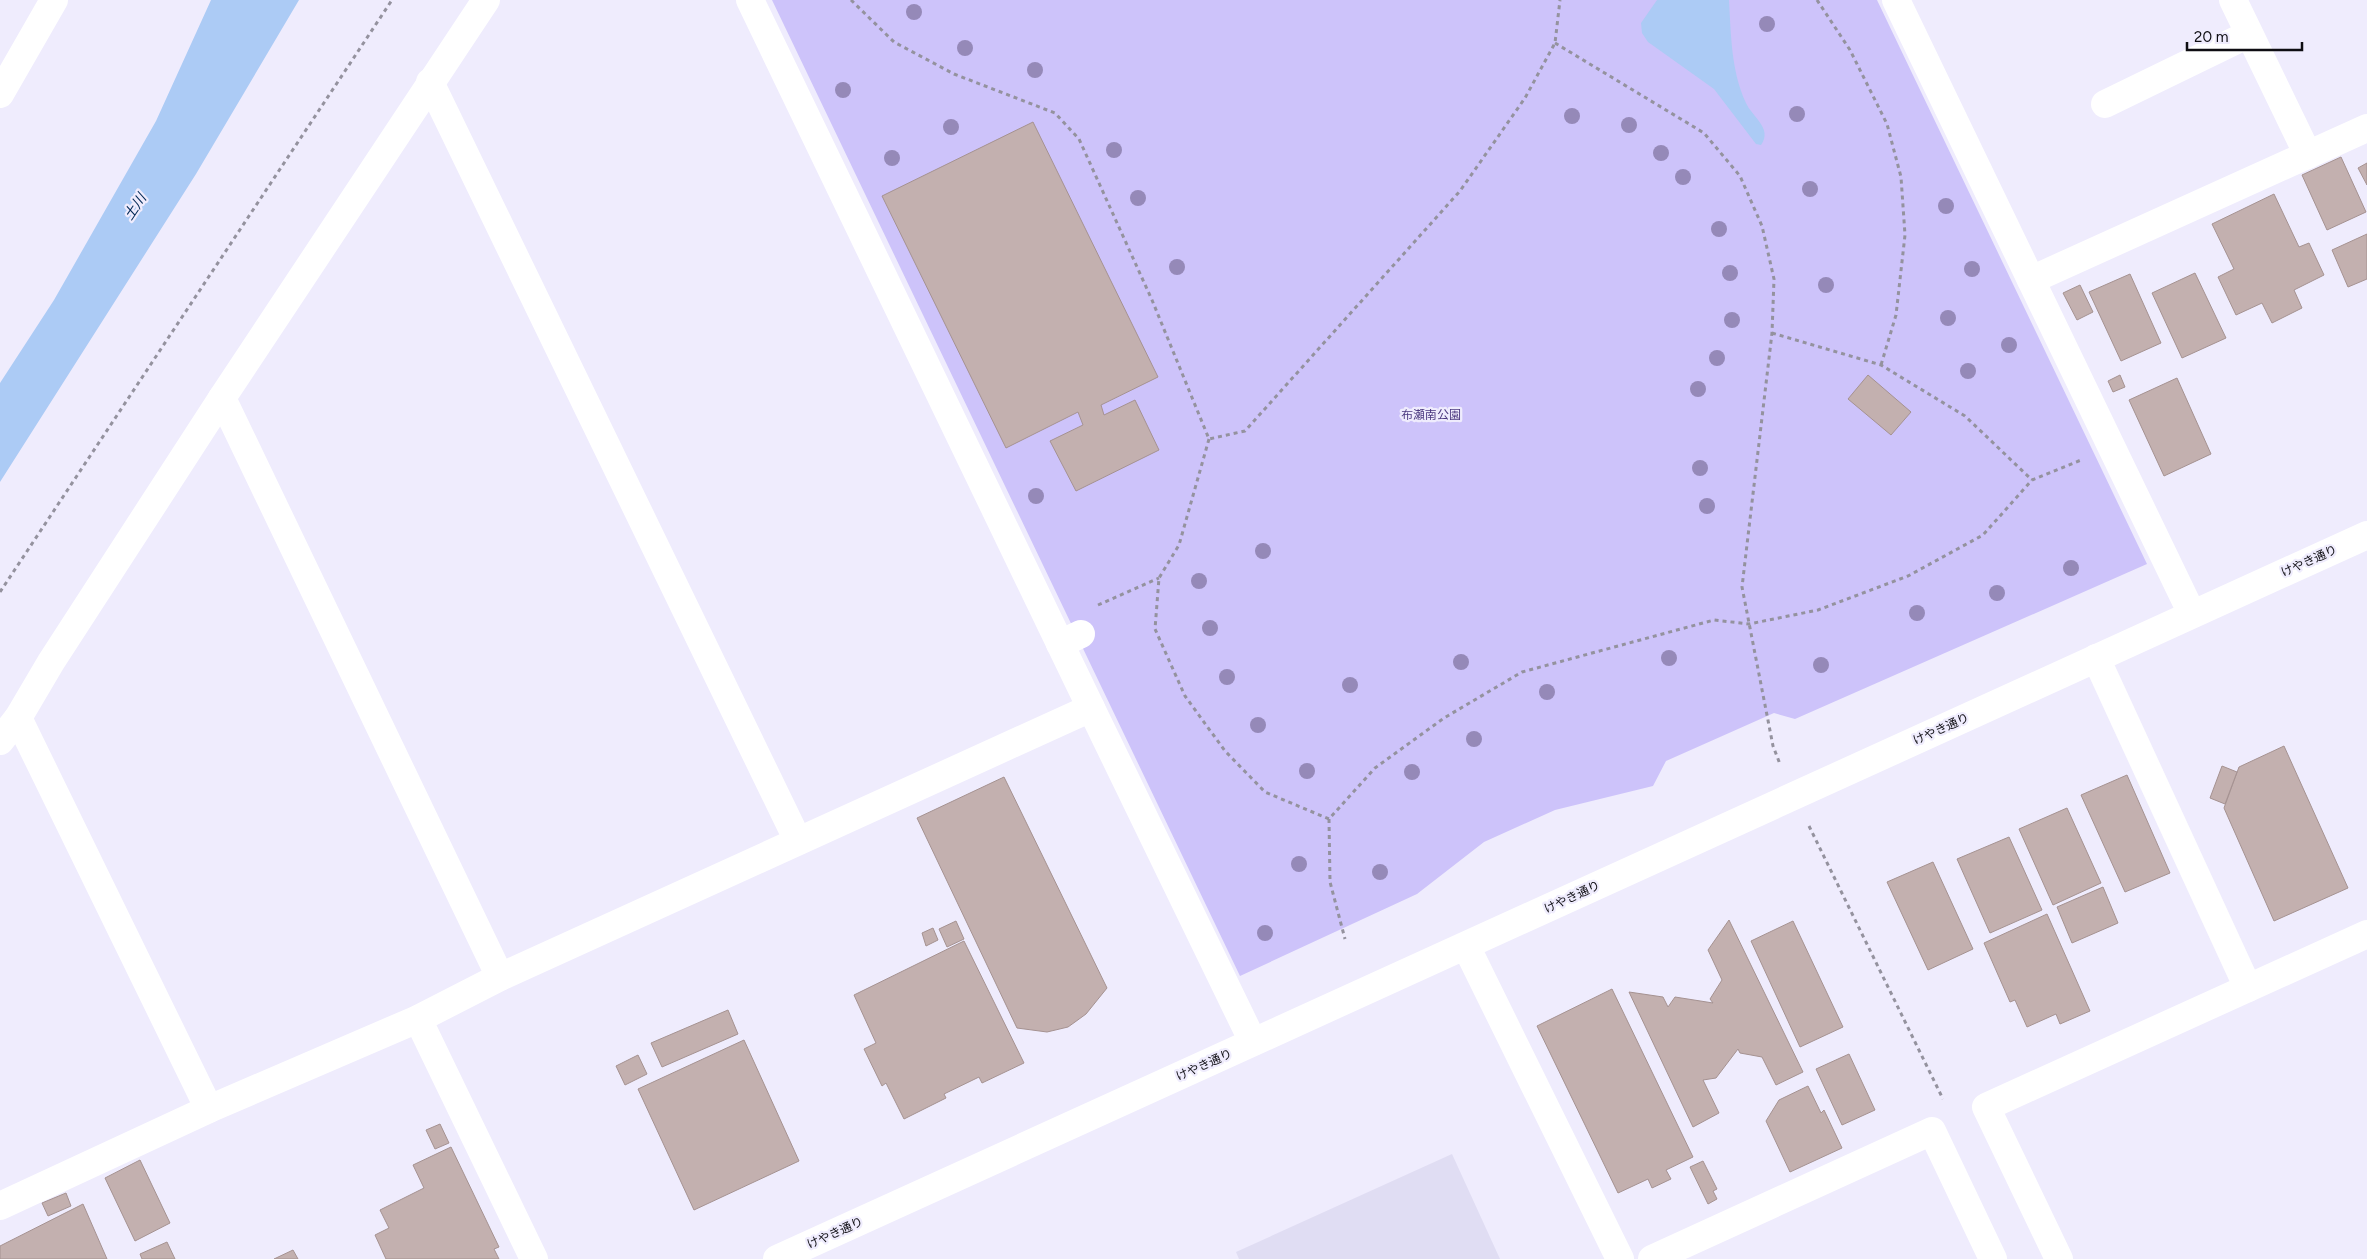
<svg xmlns="http://www.w3.org/2000/svg" width="2367" height="1259" font-family="Figtree,'Noto Sans JP',sans-serif">
<style>
.built{fill:#e0ddf3}
.green{fill:#cdc3fa}
.water{fill:#accbf5}
.building{fill:#c3b0af;stroke:#a59291}
.lines{fill:none;stroke-linecap:round;stroke-linejoin:round}
.path{stroke:#94929e;stroke-width:3;stroke-dasharray:4 4;stroke-linecap:butt}
.minor{stroke:#fff;stroke-width:28}
.tree{fill:#9589b8}
.labels{text-anchor:middle;dominant-baseline:central;stroke-width:4.5;stroke-linejoin:round;paint-order:stroke}
.park-label{font-size:12px;fill:#4b387f;stroke:#efecfd}
.street-label{font-size:12px;fill:#0e0d12;stroke:#efecfd}
.water-label{font-size:14px;font-style:italic;fill:#022855;stroke:#efecfd}
</style>
<rect width="100%" height="100%" fill="#efecfd"/>
<!-- built -->
<path class="built" d="M1452,1154L1500,1259H1239L1236,1252Z"/>
<!-- green -->
<path class="green" d="M772,0H1877L2147,564L1795,719L1774,713L1666,761L1653,786L1555,810L1484,842L1417,894L1240,976Z"/>
<!-- water -->
<g class="water">
<path d="M211,0H299L196,174L0,482V383L54,300L156,121Z"/>
<path d="M1657,0H1729C1731,34 1731,71 1746,103C1752,117 1773,128 1761,145L1756,144L1714,89L1648,42L1642,33L1641,23Z"/>
</g>
<!-- building -->
<g class="building">
<path d="M1033,122L1158,377L1101,405L1104,415L1135,400L1159,450L1076,491L1050,441L1083,425L1078,412L1006,448L882,196Z"/>
<path d="M2341,157L2366,212L2327,230L2302,175Z"/>
<path d="M2367,163V185L2358,168Z"/>
<path d="M2274,194L2299,247L2309,243L2324,275L2294,290L2302,308L2272,323L2262,303L2236,315L2218,277L2234,269L2212,224Z"/>
<path d="M2367,234V279L2348,287L2332,250Z"/>
<path d="M2195,273L2226,338L2182,358L2152,293Z"/>
<path d="M2130,274L2161,343L2121,361L2089,292Z"/>
<path d="M2080,285L2093,312L2077,320L2063,293Z"/>
<path d="M1868,375L1911,412L1891,435L1848,399Z"/>
<path d="M2120,375L2125,387L2113,392L2108,381Z"/>
<path d="M2177,378L2211,454L2164,476L2129,400Z"/>
<path d="M2284,746L2348,888L2274,921L2224,808L2239,767Z"/>
<path d="M2222,766L2237,772L2225,804L2210,798Z"/>
<path d="M2127,775L2170,873L2125,892L2081,795Z"/>
<path d="M1004,777L1107,988L1086,1014L1075,1022L1068,1027L1047,1032L1017,1028L917,818Z"/>
<path d="M2067,808L2101,883L2053,905L2019,829Z"/>
<path d="M2009,837L2042,910L1990,933L1957,859Z"/>
<path d="M1933,862L1973,949L1928,970L1887,882Z"/>
<path d="M2103,887L2118,923L2072,943L2057,907Z"/>
<path d="M2047,914L2090,1011L2060,1024L2056,1014L2027,1027L2015,1000L2010,1002L1984,943Z"/>
<path d="M1729,920L1803,1072L1776,1085L1762,1057L1740,1053L1738,1049L1716,1078L1703,1080L1719,1113L1693,1127L1629,992L1663,997L1668,1007L1675,997L1713,1003L1710,999L1722,980L1708,950Z"/>
<path d="M956,921L964,939L947,947L939,929Z"/>
<path d="M1793,921L1843,1027L1800,1047L1751,941Z"/>
<path d="M933,928L938,940L926,946L922,933Z"/>
<path d="M964,941L1024,1063L982,1083L979,1077L944,1094L946,1098L904,1119L886,1083L882,1086L864,1049L876,1043L854,995Z"/>
<path d="M1612,989L1693,1157L1666,1170L1671,1179L1652,1188L1648,1179L1618,1193L1537,1026Z"/>
<path d="M728,1010L738,1034L662,1067L651,1043Z"/>
<path d="M744,1040L799,1161L694,1210L638,1089Z"/>
<path d="M1849,1054L1875,1110L1842,1125L1816,1069Z"/>
<path d="M638,1055L647,1074L625,1085L616,1066Z"/>
<path d="M1808,1086L1821,1113L1824,1110L1842,1148L1790,1172L1766,1121L1779,1100Z"/>
<path d="M440,1124L449,1143L435,1149L426,1130Z"/>
<path d="M451,1147L499,1247L494,1249L499,1259H386L375,1235L389,1228L380,1210L424,1188L413,1165Z"/>
<path d="M140,1160L170,1223L135,1241L105,1178Z"/>
<path d="M1703,1161L1717,1189L1713,1191L1717,1199L1708,1204L1690,1167Z"/>
<path d="M66,1193L71,1206L48,1216L42,1203Z"/>
<path d="M83,1204L107,1259H0V1246Z"/>
<path d="M167,1242L175,1259H142L140,1254Z"/>
<path d="M293,1250L298,1259H274Z"/>
</g>
<g class="lines">
<!-- path -->
<g class="path">
<path d="M851,0L894,42L954,74L1055,113L1079,139L1152,300L1209,439L1245,431L1460,191L1525,98L1555,43L1560,0"/>
<path d="M1817,0L1850,50L1887,124L1901,177L1905,235L1896,315L1881,365"/>
<path d="M1555,43L1704,133L1740,176L1762,226L1774,279L1772,333L1742,587L1773,746L1780,764"/>
<path d="M1772,333L1881,365L1965,416L2032,480"/>
<path d="M1209,439L1179,545L1159,578L1155,629L1185,696L1225,751L1265,792L1329,819L1375,768L1444,718L1522,672L1714,620L1749,624L1818,610L1908,576L1983,535L2032,480L2081,460"/>
<path d="M0,592L392,0"/>
<path d="M1098,605L1159,578"/>
<path d="M1329,819L1330,882L1345,939"/>
<path d="M1809,826L1943,1099"/>
</g>
<!-- minor -->
<g class="minor">
<path d="M750,0L1091,708"/>
<path d="M1896,0L2192,614"/>
<path d="M2233,0L2308,155"/>
<path d="M430,82L798,841"/>
<path d="M0,94L54,0"/>
<path d="M2105,104L2249,34"/>
<path d="M2031,280L2367,128"/>
<path d="M222,398L500,977"/>
<path d="M1060,644L1081,634"/>
<path d="M2096,658L2248,988"/>
<path d="M18,718L209,1109"/>
<path d="M0,741L18,718L51,662L222,398L486,0"/>
<path d="M1466,946L1620,1259"/>
<path d="M418,1019L534,1259"/>
<path d="M0,1206L209,1109L418,1019L500,977L1091,708L1253,1042"/>
<path d="M777,1259L2367,535"/>
<path d="M1652,1259L1932,1131L1993,1259"/>
<path d="M2059,1259L1986,1107L2367,934"/>
</g>
</g>
<!-- trees -->
<g class="tree">
<circle cx="914" cy="12" r="8"/>
<circle cx="1767" cy="24" r="8"/>
<circle cx="965" cy="48" r="8"/>
<circle cx="1035" cy="70" r="8"/>
<circle cx="843" cy="90" r="8"/>
<circle cx="1797" cy="114" r="8"/>
<circle cx="1572" cy="116" r="8"/>
<circle cx="1629" cy="125" r="8"/>
<circle cx="951" cy="127" r="8"/>
<circle cx="1114" cy="150" r="8"/>
<circle cx="1661" cy="153" r="8"/>
<circle cx="892" cy="158" r="8"/>
<circle cx="1683" cy="177" r="8"/>
<circle cx="1810" cy="189" r="8"/>
<circle cx="1138" cy="198" r="8"/>
<circle cx="1946" cy="206" r="8"/>
<circle cx="1719" cy="229" r="8"/>
<circle cx="1177" cy="267" r="8"/>
<circle cx="1972" cy="269" r="8"/>
<circle cx="1730" cy="273" r="8"/>
<circle cx="1826" cy="285" r="8"/>
<circle cx="1948" cy="318" r="8"/>
<circle cx="1732" cy="320" r="8"/>
<circle cx="2009" cy="345" r="8"/>
<circle cx="1717" cy="358" r="8"/>
<circle cx="1968" cy="371" r="8"/>
<circle cx="1698" cy="389" r="8"/>
<circle cx="1700" cy="468" r="8"/>
<circle cx="1036" cy="496" r="8"/>
<circle cx="1707" cy="506" r="8"/>
<circle cx="1263" cy="551" r="8"/>
<circle cx="2071" cy="568" r="8"/>
<circle cx="1199" cy="581" r="8"/>
<circle cx="1997" cy="593" r="8"/>
<circle cx="1917" cy="613" r="8"/>
<circle cx="1210" cy="628" r="8"/>
<circle cx="1669" cy="658" r="8"/>
<circle cx="1461" cy="662" r="8"/>
<circle cx="1821" cy="665" r="8"/>
<circle cx="1227" cy="677" r="8"/>
<circle cx="1350" cy="685" r="8"/>
<circle cx="1547" cy="692" r="8"/>
<circle cx="1258" cy="725" r="8"/>
<circle cx="1474" cy="739" r="8"/>
<circle cx="1307" cy="771" r="8"/>
<circle cx="1412" cy="772" r="8"/>
<circle cx="1299" cy="864" r="8"/>
<circle cx="1380" cy="872" r="8"/>
<circle cx="1265" cy="933" r="8"/>
</g>
<g class="labels">
<!-- park labels -->
<g class="park-label">
<text x="1431" y="415">布瀬南公園</text>
</g>
<!-- street labels -->
<g class="street-label">
<text transform="translate(2309 561) rotate(-24)">けやき通り</text>
<text transform="translate(1941 729) rotate(-24)">けやき通り</text>
<text transform="translate(1572 897) rotate(-25)">けやき通り</text>
<text transform="translate(1204 1065) rotate(-24)">けやき通り</text>
<text transform="translate(835 1233) rotate(-24)">けやき通り</text>
</g>
<!-- water labels -->
<g class="water-label">
<text transform="translate(135 207) rotate(-56)">土川</text>
</g>
</g>
<!-- scale -->
<path d="M2187 42v8h115v-8" fill="none" stroke="#0e0d12" stroke-width="2.5"/>
<text x="2194" y="42" font-size="15" fill="#0e0d12" stroke="#efecfd" stroke-width="4" paint-order="stroke">20 m</text>
</svg>
